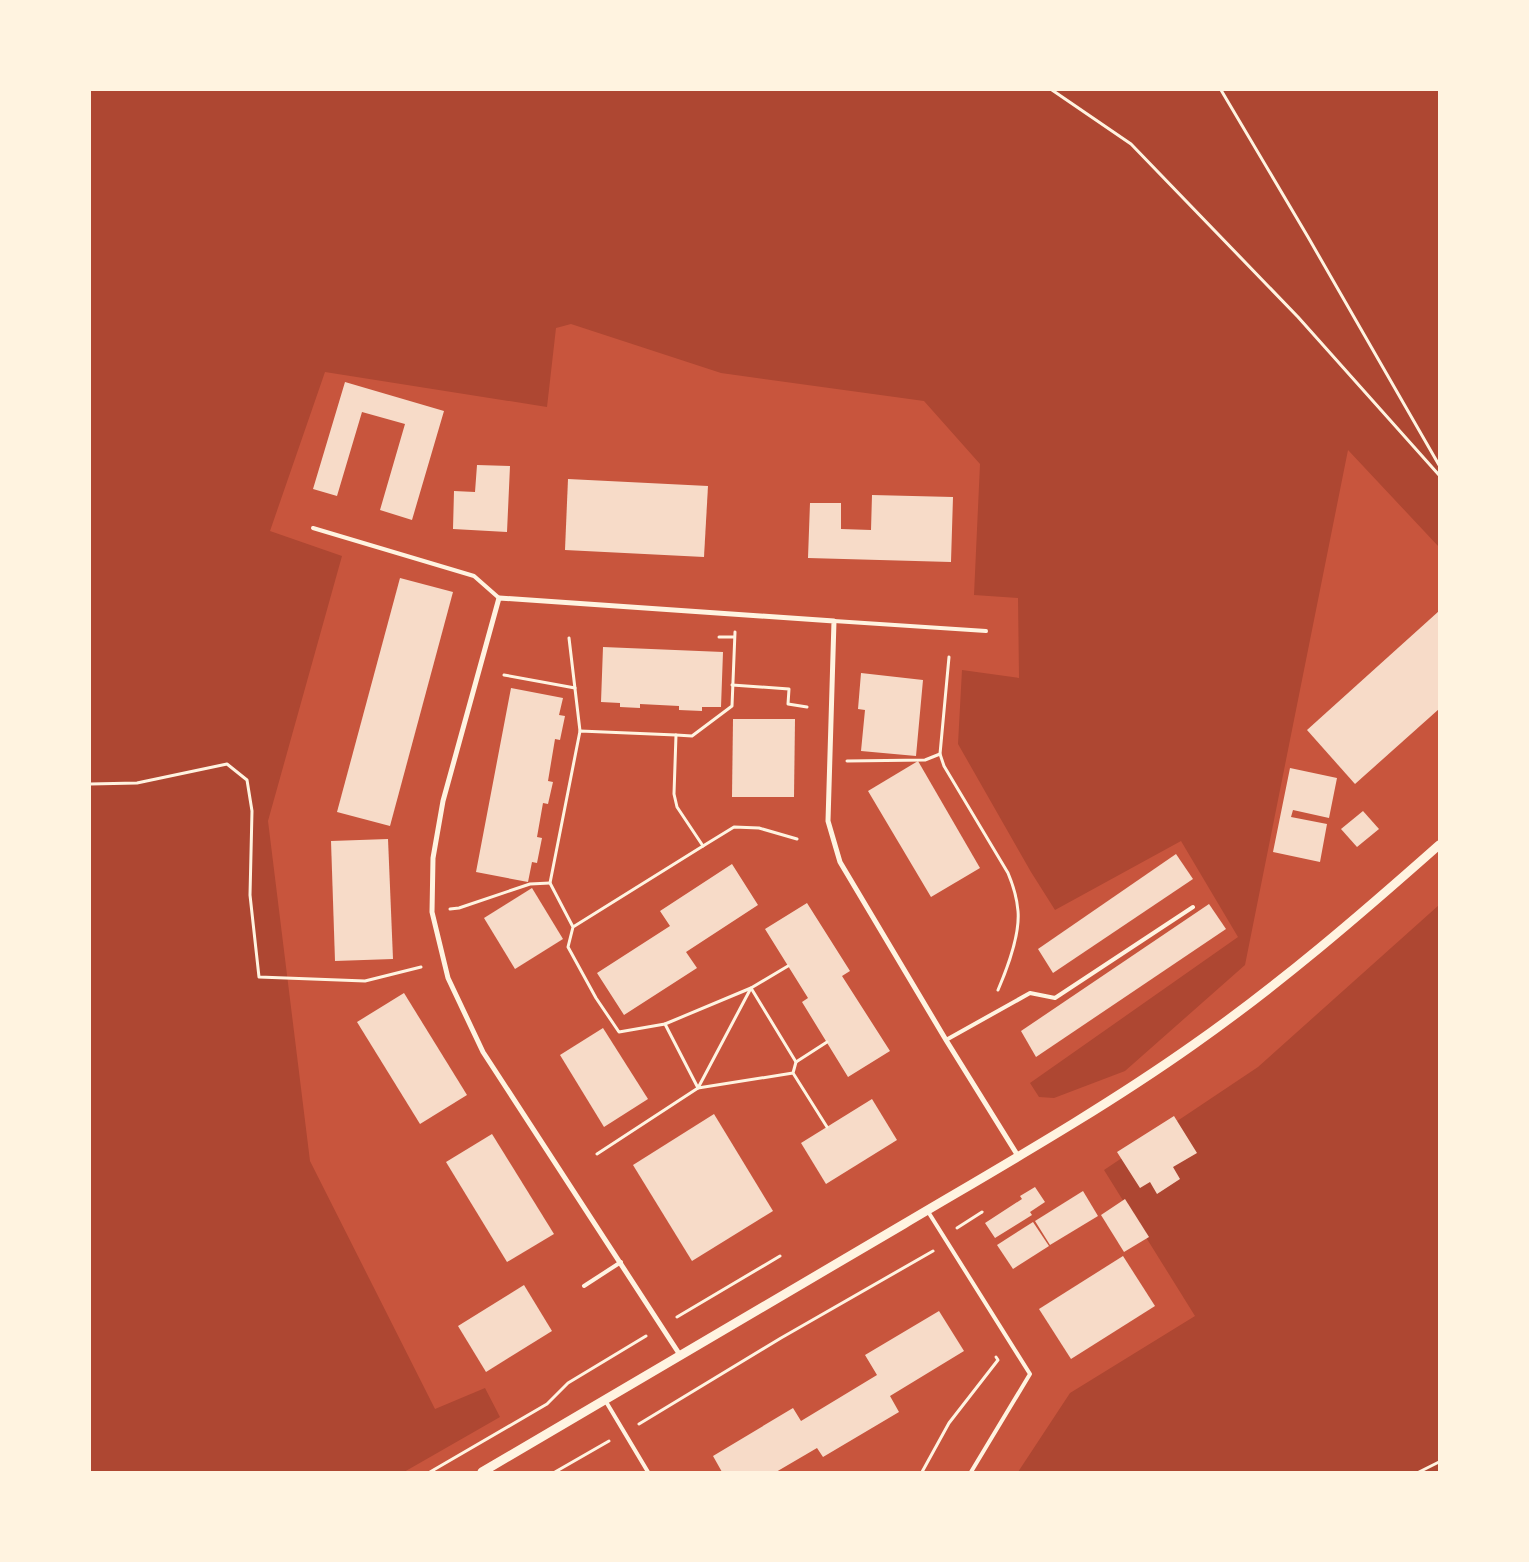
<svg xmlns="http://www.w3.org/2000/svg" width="1529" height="1562" font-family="'Sofia Sans Condensed',sans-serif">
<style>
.green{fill:#ae4732}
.building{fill:#f7dbc8}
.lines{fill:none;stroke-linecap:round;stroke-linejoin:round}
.path{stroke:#fff3e0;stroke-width:3}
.service{stroke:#fff3e0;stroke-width:4}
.minor{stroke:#fff3e0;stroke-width:5}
.tertiary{stroke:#fff3e0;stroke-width:9}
</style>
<rect width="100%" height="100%" fill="#c8553d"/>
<!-- green -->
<g class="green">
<path d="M90,90H1439V547L1348,450L1245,965L1125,1071L1054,1098L1039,1097L1030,1083L1238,937L1181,841L1055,910L1031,872L958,744L962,670L1019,678L1018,598L974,595L980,464L924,401L721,373L571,324L556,328L547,407L325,372L270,531L342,556L268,821L310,1161L435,1409L485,1388L500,1417L404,1472H90Z"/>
<path d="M1439,905V1472H1018L1070,1393L1195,1316L1104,1170L1258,1067Z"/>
</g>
<!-- building -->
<g class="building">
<path d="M345,382L444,411L412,520L380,510L405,424L362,412L337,496L313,489Z"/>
<path d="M477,465L510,466L507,532L453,529L454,491L475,492Z"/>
<path d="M568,479L708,486L704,557L565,550Z"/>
<path d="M872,495L953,497L951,562L808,558L810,503H841V529L871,530Z"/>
<path d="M400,578L453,592L390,826L337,812Z"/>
<path d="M1439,611V709L1355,784L1307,730Z"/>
<path d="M603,647L723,652L721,707H702V711L679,710V706L640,704V708L620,707V703L601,702Z"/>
<path d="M861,673L923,680L916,756L861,751L865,710L858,709Z"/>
<path d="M511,688L563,698L559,715L565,716L560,740L555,739L548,781L553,782L548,804L543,803L537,837L542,838L537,863L532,862L528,882L476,872Z"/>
<path d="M733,719H795L794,797H732Z"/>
<path d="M918,761L980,868L931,897L868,791Z"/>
<path d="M1290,768L1337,778L1329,818L1293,810L1291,817L1327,824L1320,862L1273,852Z"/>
<path d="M1363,811L1379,829L1357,847L1341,829Z"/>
<path d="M388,839L393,959L335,961L331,841Z"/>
<path d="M1176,854L1193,879L1053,973L1038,949Z"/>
<path d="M732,864L758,905L686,952L697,968L624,1015L597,973L670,926L660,911Z"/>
<path d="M532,888L563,939L515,969L484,918Z"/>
<path d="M807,903L850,971L842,976L890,1051L848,1077L802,1002L808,998L765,929Z"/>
<path d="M1209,904L1226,929L1036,1057L1021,1031Z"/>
<path d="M404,993L467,1095L420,1124L357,1022Z"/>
<path d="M603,1028L648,1099L604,1127L560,1055Z"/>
<path d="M872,1099L897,1140L826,1184L801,1143Z"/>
<path d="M714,1114L773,1211L692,1261L633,1165Z"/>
<path d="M1174,1116L1197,1153L1173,1167L1180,1179L1157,1194L1150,1182L1140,1188L1117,1152Z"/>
<path d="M492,1134L554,1234L507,1262L446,1162Z"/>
<path d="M1035,1187L1045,1202L1030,1212L1032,1215L995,1238L985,1223L1022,1199L1020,1196Z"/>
<path d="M1083,1191L1098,1216L1050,1245L1035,1221Z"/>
<path d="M1125,1199L1149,1237L1124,1252L1101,1215Z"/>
<path d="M1033,1222L1049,1246L1013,1269L997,1245Z"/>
<path d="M1123,1256L1155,1306L1071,1359L1039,1309Z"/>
<path d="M524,1285L552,1331L486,1372L458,1326Z"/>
<path d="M939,1311L964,1351L890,1396L899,1412L823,1457L817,1448L776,1472H722L713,1456L793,1408L801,1421L877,1375L865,1355Z"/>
</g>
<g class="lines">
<!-- path -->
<g class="path">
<path d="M1052,90L1131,144L1298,317L1439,475"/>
<path d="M1221,90L1308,237L1439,465"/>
<path d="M719,637H734"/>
<path d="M569,638L580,731"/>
<path d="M949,657L940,754L944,766L1008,873C1013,885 1017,898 1018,911C1020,934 1007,969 998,990"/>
<path d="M504,675L575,688"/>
<path d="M732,685L789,689L788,704L807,707"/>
<path d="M676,735L692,736L732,706L735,632"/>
<path d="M847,761L925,760L940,754"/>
<path d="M90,784L137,783L227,764L247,780L252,811L250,895L259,977L365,981L421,967"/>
<path d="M703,846L734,827L759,828L797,839"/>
<path d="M450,909L459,908L530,884L550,883"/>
<path d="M573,927L550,883L580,731L676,735L674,794L677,807L703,846L573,927L568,947L596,998L619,1032L665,1024"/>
<path d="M796,1062L827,1042"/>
<path d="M793,1073L796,1062L751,988L698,1088L793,1073L827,1127"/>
<path d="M597,1154L698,1088L665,1024L751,988L788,966"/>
<path d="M957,1228L982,1212"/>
<path d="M677,1317L780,1256"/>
<path d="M639,1424L781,1338L933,1251"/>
<path d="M430,1472L547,1404L568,1383L646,1336"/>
<path d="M555,1472L609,1441"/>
<path d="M922,1472L949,1423L998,1360L996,1357"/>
<path d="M1419,1472L1439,1462"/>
</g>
<!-- service -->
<g class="service">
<path d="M313,528L474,576L499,598"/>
<path d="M834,621L986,631"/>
<path d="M946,1040L1030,993L1055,998L1193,907"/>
<path d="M927,1210L1030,1374L971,1472"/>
<path d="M584,1286L621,1262"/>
<path d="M605,1400L648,1472"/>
</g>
<!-- minor -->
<path class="minor" d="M680,1355L483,1052L448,978L432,912L433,858L443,801L499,598L834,621L828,821L840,862L946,1040L1018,1156"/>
<!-- tertiary -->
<path class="tertiary" d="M482,1472C623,1389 764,1307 904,1224C1002,1166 1101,1110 1193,1045C1280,984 1360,915 1439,845"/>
</g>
<!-- border -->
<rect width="1529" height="1562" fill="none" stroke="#fff3e0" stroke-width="182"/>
</svg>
